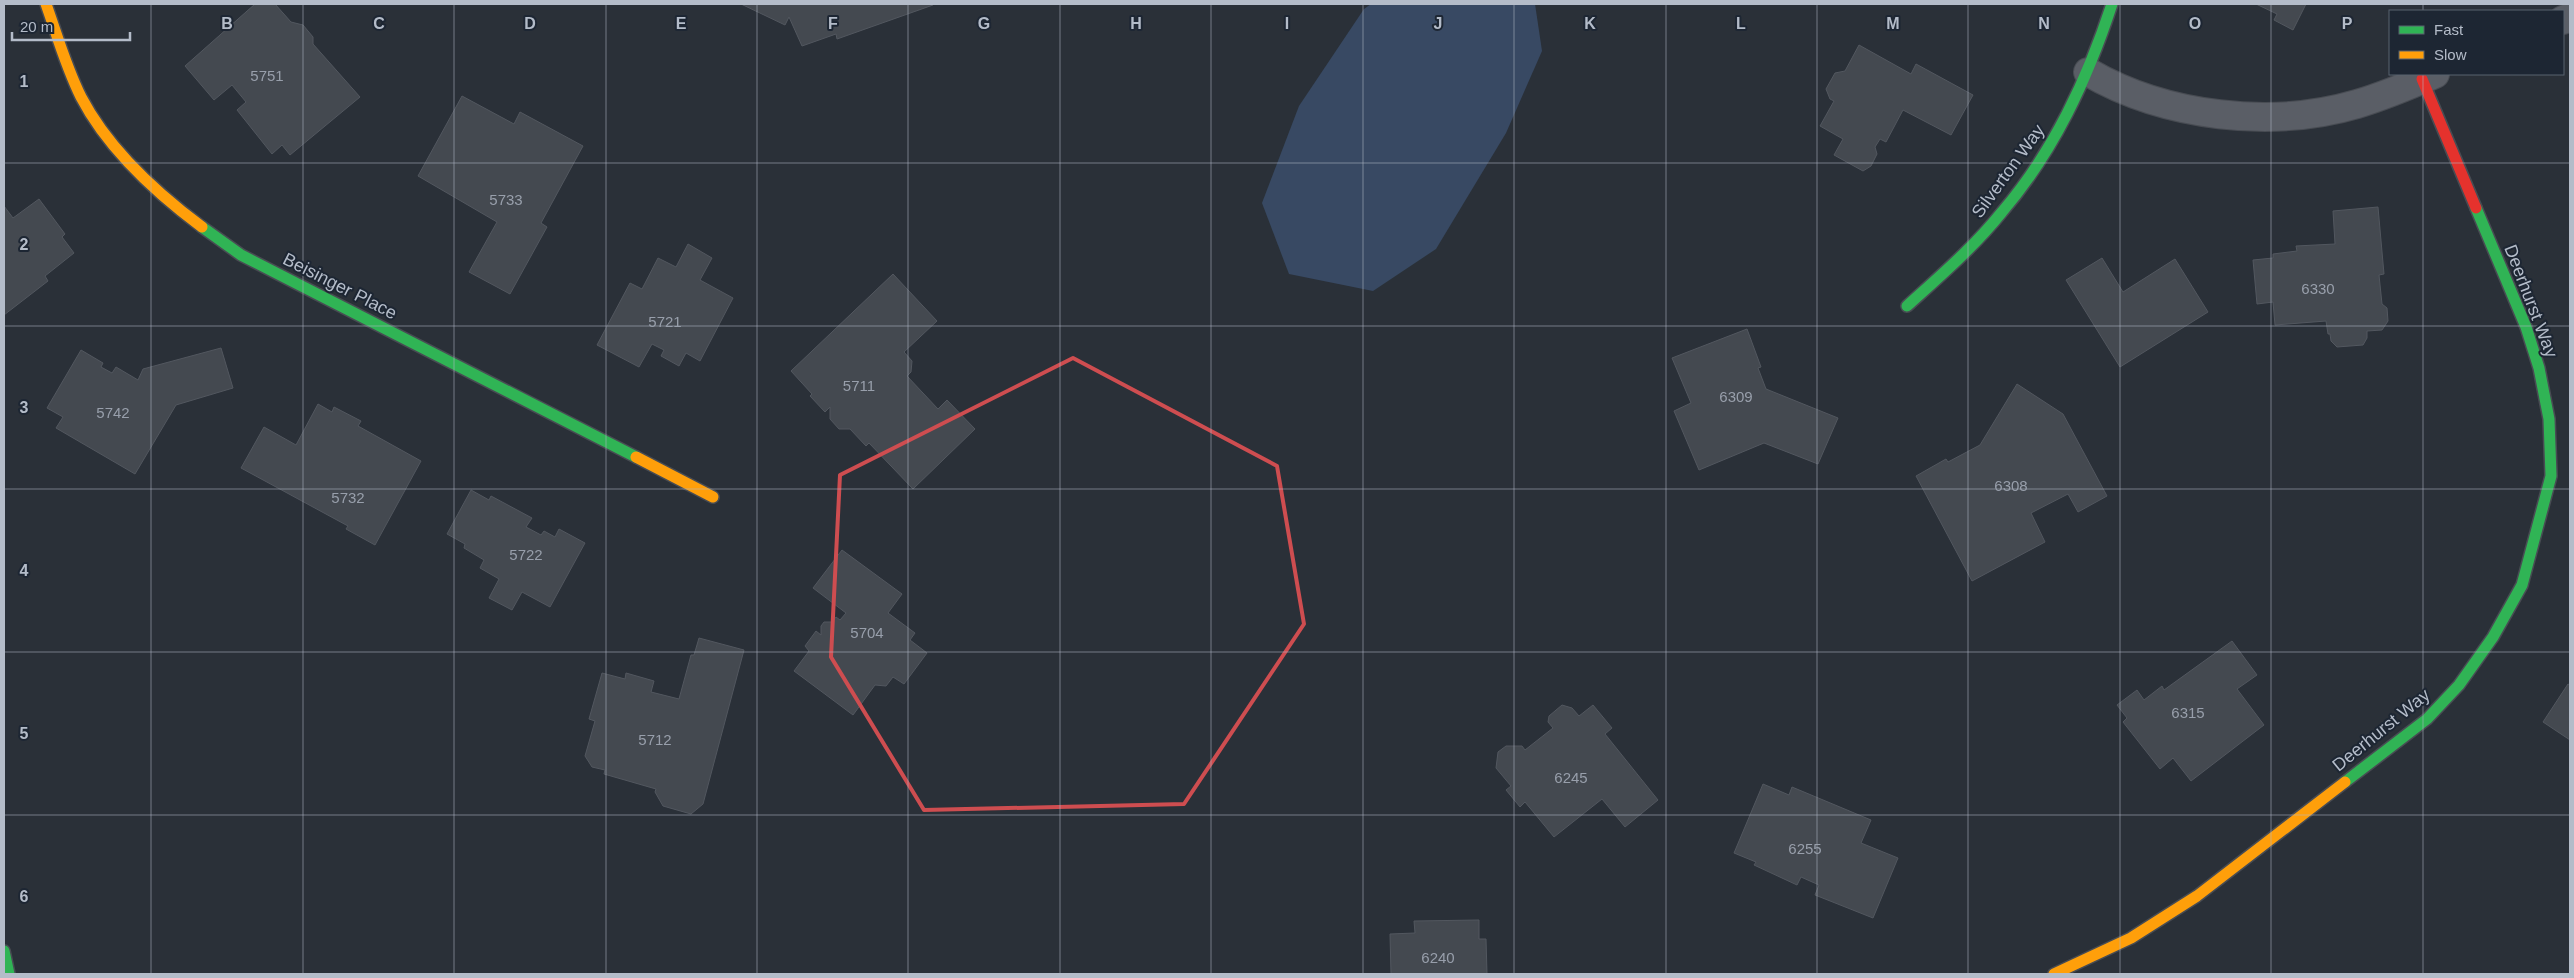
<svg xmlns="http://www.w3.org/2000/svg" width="2574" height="978" font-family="Helvetica,sans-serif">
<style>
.water{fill:#384963}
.building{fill:#444950;stroke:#52575f}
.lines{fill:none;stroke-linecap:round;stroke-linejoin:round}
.street-casing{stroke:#484c53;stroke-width:30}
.fast-casing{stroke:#484c53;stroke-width:14}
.slow-casing{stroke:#484c53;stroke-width:14}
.jam-casing{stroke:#484c53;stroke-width:14}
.street{stroke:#5a5e66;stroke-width:28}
.fast{stroke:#30b455;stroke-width:11}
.slow{stroke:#ff9f0a;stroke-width:11}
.jam{stroke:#e5322d;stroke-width:11}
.marked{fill:none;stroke:#ce4d50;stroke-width:4;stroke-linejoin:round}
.grid{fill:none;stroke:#b4bcc9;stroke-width:1;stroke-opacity:0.55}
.labels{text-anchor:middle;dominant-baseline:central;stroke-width:4;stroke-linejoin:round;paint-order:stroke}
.number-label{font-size:15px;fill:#989fab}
.street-label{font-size:18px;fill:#b4bcc9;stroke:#1d2633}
.grid-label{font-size:16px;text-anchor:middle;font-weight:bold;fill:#b4bcc9;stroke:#1d2633;stroke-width:4;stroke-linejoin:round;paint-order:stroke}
</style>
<rect width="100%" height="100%" fill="#2a3038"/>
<!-- water -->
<path class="water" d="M1371,4H1535L1542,51L1506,133L1436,249L1373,291L1289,274L1262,203L1299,106L1364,9Z"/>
<!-- building -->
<g class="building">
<path d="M255,4H275L291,22L303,25L313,37V44L360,97L290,155L282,145L272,154L237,110L246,102L232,85L214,100L185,66Z"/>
<path d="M741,4H933V5L837,39L836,34L802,46L789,17L785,25Z"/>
<path d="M2256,4H2306L2293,30L2274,20L2277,14Z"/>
<path d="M1859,45L1911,74L1916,64L1973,95L1951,135L1903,110L1886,142L1880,139L1875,147L1877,154L1871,166L1863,171L1834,155L1843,139L1820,126L1834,101L1830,99L1826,89L1835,73L1845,71Z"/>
<path d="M462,96L514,124L520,112L583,146L541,223L547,227L510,294L469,272L497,222L418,176Z"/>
<path d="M39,199L65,234L62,237L74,253L45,276L48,281L4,315V206L13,218Z"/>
<path d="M2378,207L2384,274L2379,275L2382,304L2387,308L2388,321L2382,330L2367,331V338L2363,345L2337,347L2331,341L2330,334H2328L2326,321L2275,325L2273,302L2257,304L2253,260L2273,258V254L2297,251L2296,246L2335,244L2333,211Z"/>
<path d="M688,244L712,258L700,280L733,298L700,361L686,353L679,366L661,356L664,350L652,344L639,367L597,345L630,283L642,289L658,258L676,267Z"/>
<path d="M2102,258L2123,292L2175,259L2208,312L2120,367L2066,280Z"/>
<path d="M893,274L937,321L904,352L912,361L911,372L907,376L938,409L947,400L975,429L913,489L869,443L866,446L850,429H839L830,419V407L825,412L810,396L812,394L791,371Z"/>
<path d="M1747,329L1761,367L1758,368L1766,389L1838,418L1818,464L1764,443L1699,470L1674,411L1691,403L1672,358Z"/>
<path d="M221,348L233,388L176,405L135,474L56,428L63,417L47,408L81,350L103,363L101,367L112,373L116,367L138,380L143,369Z"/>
<path d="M2017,384L2063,414L2107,496L2078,512L2068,494L2031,513L2045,542L1972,581L1916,476L1946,459L1948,462L1980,445Z"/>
<path d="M318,404L332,412L334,407L361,421L358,426L421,461L375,545L346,529L348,526L241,468L264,427L296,445Z"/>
<path d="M471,490L489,500L491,496L532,518L526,527L541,535L544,531L555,537L559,529L585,543L550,607L522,592L512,610L489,598L499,579L480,568L484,560L464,548L465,544L447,534Z"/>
<path d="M842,550L902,594L888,613L915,633L910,640L927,653L904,684L893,677L886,686L875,685L853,715L794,671L809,651L805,646L816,631L821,635V626L824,622H832L836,617L840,620L846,613L813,588Z"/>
<path d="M699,638L744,650L703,804L691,814L663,806L655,792L656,789L604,774L605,770L592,767L585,756L595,721L589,719L602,673L625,679L626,673L654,681L651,692L679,699L691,655H694Z"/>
<path d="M2232,641L2257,675L2237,689L2264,725L2191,781L2173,758L2160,769L2123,722L2127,718L2117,705L2137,690L2144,700L2162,686L2164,690Z"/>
<path d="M2568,684L2570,685V740L2543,722Z"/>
<path d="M1562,705L1572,708L1579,716L1593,705L1612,728L1605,734L1658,800L1625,827L1602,799L1554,837L1525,802L1520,807L1506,790L1511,786L1496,768L1498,752L1506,746H1522L1525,750L1553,728L1548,722L1549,716Z"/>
<path d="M1763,784L1789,795L1792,787L1871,820L1861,843L1898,858L1873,918L1815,895L1819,885L1801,877L1797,885L1754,865L1756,862L1734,853Z"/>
<path d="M1479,920V939H1486L1487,974H1391L1390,934L1415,933L1414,921Z"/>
</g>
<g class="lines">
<defs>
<g id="street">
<path d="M2563,20L2570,17"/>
<path d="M2088,72C2165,117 2272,129 2357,104C2384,96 2410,85 2435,74"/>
</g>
<g id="fast">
<path d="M202,227L241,255L636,457"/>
<path d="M1907,306C1940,276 1974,247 2002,212C2054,151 2087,80 2112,4"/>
<path d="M2345,782L2427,719L2459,685L2493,637L2522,585L2551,476L2549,419L2539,368L2526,327L2476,208"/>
<path d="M4,951L9,974"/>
</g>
<g id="slow">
<path d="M46,4C57,35 66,67 81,97C108,149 155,192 202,227"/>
<path d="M636,457L713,497"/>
<path d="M2054,974L2131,938L2197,896L2345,782"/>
</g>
<path id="jam" d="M2422,79L2476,208"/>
</defs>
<!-- street casing -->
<use href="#street" class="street-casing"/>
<!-- fast casing -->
<use href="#fast" class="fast-casing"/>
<!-- slow casing -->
<use href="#slow" class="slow-casing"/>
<!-- jam casing -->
<use href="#jam" class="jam-casing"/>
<!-- street -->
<use href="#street" class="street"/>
<!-- fast -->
<use href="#fast" class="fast"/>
<!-- slow -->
<use href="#slow" class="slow"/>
<!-- jam -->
<use href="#jam" class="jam"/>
</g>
<!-- marked area -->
<path class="marked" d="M1073,358L1277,466L1304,624L1184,804L924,810L831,657L840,475Z"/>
<!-- grid -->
<path class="grid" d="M151,4V974M303,4V974M454,4V974M606,4V974M757,4V974M908,4V974M1060,4V974M1211,4V974M1363,4V974M1514,4V974M1666,4V974M1817,4V974M1968,4V974M2120,4V974M2271,4V974M2423,4V11M2423,74V974M4,163H2570M4,326H2570M4,489H2570M4,652H2570M4,815H2570"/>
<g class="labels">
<!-- number labels -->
<g class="number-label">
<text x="267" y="75">5751</text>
<text x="506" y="199">5733</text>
<text x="2318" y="288">6330</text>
<text x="665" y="321">5721</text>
<text x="859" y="385">5711</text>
<text x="1736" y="396">6309</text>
<text x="113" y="412">5742</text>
<text x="2011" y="485">6308</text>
<text x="348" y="497">5732</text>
<text x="526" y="554">5722</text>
<text x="867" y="632">5704</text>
<text x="2188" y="712">6315</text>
<text x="655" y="739">5712</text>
<text x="1571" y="777">6245</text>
<text x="1805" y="848">6255</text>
<text x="1438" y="957">6240</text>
</g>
<!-- street labels -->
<g class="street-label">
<text transform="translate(2008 171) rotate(-54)">Silverton Way</text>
<text transform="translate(340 286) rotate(27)">Beisinger Place</text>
<text transform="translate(2531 301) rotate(69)">Deerhurst Way</text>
<text transform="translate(2381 730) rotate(-39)">Deerhurst Way</text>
</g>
</g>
<g class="grid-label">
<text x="227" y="29">B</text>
<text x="379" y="29">C</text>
<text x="530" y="29">D</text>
<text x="681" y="29">E</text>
<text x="833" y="29">F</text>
<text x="984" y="29">G</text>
<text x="1136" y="29">H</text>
<text x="1287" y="29">I</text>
<text x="1438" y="29">J</text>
<text x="1590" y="29">K</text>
<text x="1741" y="29">L</text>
<text x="1893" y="29">M</text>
<text x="2044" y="29">N</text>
<text x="2195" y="29">O</text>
<text x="2347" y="29">P</text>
<text x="24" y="87">1</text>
<text x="24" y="250">2</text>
<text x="24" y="413">3</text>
<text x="24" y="576">4</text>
<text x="24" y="739">5</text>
<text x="24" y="902">6</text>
</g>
<!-- border -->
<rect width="2574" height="978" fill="none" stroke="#b4bcc9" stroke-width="10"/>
<!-- legend -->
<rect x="2389" y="10" width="175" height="65" fill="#1d2633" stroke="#59626f"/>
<rect x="2399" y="26" width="25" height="8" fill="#30b455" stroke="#59626f"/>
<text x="2434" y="35" font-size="15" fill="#b4bcc9">Fast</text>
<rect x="2399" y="51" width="25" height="8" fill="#ff9f0a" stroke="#59626f"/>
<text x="2434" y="60" font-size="15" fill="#b4bcc9">Slow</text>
<!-- scale -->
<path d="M12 32v8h118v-8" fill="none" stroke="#b4bcc9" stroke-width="2.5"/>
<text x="20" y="32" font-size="15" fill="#b4bcc9" stroke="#1d2633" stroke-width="4" paint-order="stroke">20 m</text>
</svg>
